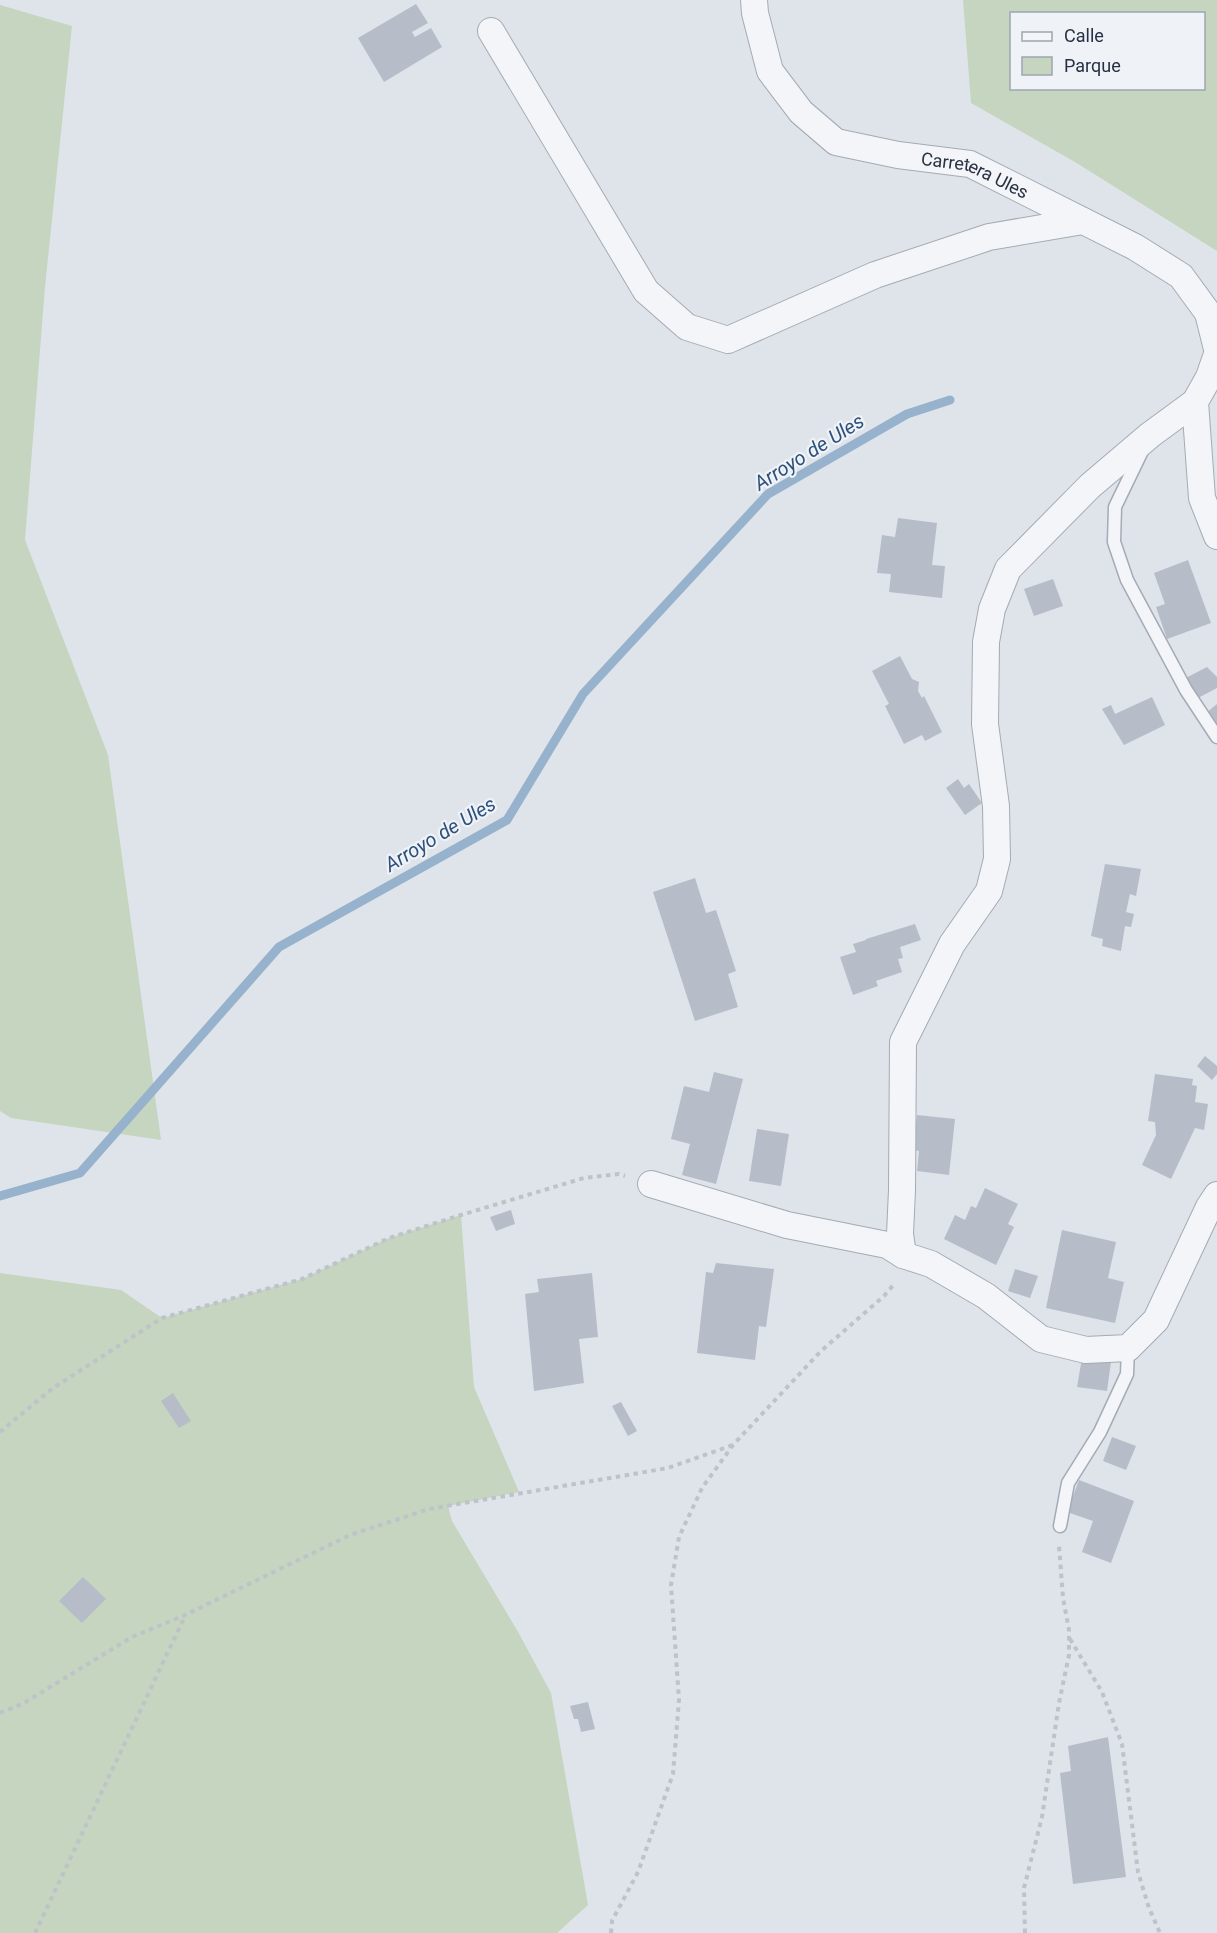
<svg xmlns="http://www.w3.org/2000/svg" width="1217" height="1933" font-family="Roboto,sans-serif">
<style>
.green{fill:#c5d5c0;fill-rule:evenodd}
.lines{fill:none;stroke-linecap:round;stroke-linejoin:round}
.stream{stroke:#97b2cd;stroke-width:9}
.building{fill:#b6bdc8}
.lane-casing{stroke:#a4abb5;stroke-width:15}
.street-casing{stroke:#a4abb5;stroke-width:28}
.path{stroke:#bec2c9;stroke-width:4;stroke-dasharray:4.5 4.5;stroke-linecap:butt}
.lane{stroke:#f3f5f8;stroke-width:12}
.street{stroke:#f3f5f8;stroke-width:26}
.labels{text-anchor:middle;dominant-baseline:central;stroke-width:4.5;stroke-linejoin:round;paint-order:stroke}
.street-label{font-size:18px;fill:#273143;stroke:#eff3f7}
.water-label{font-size:20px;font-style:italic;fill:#2d517a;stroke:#eff3f7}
</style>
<rect width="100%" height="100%" fill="#dfe4ea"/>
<!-- green -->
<g class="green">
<path d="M963,0H1217V251L1075,162L971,103ZM1012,14H1204V88H1012Z"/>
<path d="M0,5L72,26L45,287L25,540L108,755L161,1140L11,1118L0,1111Z"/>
<path d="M461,1215L474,1387L519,1492L448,1506L452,1521L517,1630L551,1693L588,1905L557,1933H0V1273L121,1290L162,1318L302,1279L389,1238Z"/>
</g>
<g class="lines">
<!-- stream -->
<path class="stream" d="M0,1196L80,1173L279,947L507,820L583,694L768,494L907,414L950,400"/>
</g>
<!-- building -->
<g class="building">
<path d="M416,4L428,23L412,32L415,37L431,28L442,47L384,82L358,38Z"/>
<path d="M898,518L937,523L932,565L945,566L942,598L889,592L891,574L877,573L882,535L895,537Z"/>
<path d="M1188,560L1211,623L1167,639L1156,607L1165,604L1154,573Z"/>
<path d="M1053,579L1063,606L1034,616L1024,589Z"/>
<path d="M900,656L912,679L919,682L918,691L922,698L924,696L942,732L925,741L922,735L904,744L885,706L889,704L872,671Z"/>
<path d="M1207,667L1217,677V688L1198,698L1184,679Z"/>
<path d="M1152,697L1165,725L1124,745L1102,709L1111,705L1115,714Z"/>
<path d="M1217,704V727L1206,713Z"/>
<path d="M958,779L964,788L969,784L982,803L965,815L946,788Z"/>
<path d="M1105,864L1141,869L1136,896L1130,894L1126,912L1134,914L1131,927L1125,926L1121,951L1102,946L1103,939L1091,936Z"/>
<path d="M695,878L706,913L716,910L736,971L728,974L738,1007L695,1021L653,892Z"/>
<path d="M915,924L921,940L900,947L903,958L898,959L902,972L876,981L878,986L853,995L840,957L856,952L853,944L866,940V939Z"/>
<path d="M1205,1056L1217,1066V1074L1212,1080L1197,1066Z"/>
<path d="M714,1072L743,1079L716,1184L682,1175L690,1144L671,1139L684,1086L709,1092Z"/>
<path d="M1155,1074L1193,1079L1192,1085L1197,1086L1195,1102L1208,1104L1204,1130L1195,1128L1171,1179L1142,1165L1156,1135L1155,1122L1148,1121Z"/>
<path d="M917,1115L955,1119L949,1175L917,1171L919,1151L913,1150Z"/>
<path d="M757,1129L789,1134L781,1186L749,1181Z"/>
<path d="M985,1188L1018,1204L1008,1224L1014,1227L996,1265L944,1239L955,1215L965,1220L971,1206L976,1208Z"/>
<path d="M511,1210L515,1224L496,1231L490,1217Z"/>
<path d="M1062,1230L1116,1242L1108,1278L1124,1282L1115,1323L1046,1308Z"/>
<path d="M716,1263L774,1269L766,1327L759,1326L755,1360L697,1353L706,1272L713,1273Z"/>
<path d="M1015,1269L1038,1276L1030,1298L1008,1291Z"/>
<path d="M592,1273L598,1337L579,1339L584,1383L534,1391L525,1294L539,1292L537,1279Z"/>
<path d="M1082,1358L1111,1362L1107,1391L1077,1387Z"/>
<path d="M173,1393L191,1421L179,1428L161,1401Z"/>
<path d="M621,1402L637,1431L628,1436L612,1406Z"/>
<path d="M1112,1437L1136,1446L1126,1470L1103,1461Z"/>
<path d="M1079,1480L1134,1501L1111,1563L1082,1552L1093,1521L1067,1512Z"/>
<path d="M83,1577L106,1599L82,1623L59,1601Z"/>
<path d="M588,1702L595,1729L581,1732L578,1719H574L570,1706Z"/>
<path d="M1108,1737L1126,1877L1073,1884L1060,1773L1071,1771L1068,1746Z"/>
</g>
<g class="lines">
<defs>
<g id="lane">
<path d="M1143,449L1115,507L1114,542L1127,580L1186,690L1217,737"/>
<path d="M1060,1526L1068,1483L1100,1432L1127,1374L1128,1348"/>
</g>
<g id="street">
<path id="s1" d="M754,0L755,13L770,71L801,112L836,142L898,155L970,164L1135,247L1181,276L1208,313L1217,349"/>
<path d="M491,31L646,291L687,327L728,340L875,275L989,237L1083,221"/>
<path d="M1217,354L1209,377L1195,402L1202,498L1217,536"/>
<path d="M651,1184L787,1225L887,1245L903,1255L931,1264L986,1296L1041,1339L1086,1350L1128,1348L1156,1320L1209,1207L1217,1195"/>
<path d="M903,1255L900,1234L902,1190L903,1042L952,944L989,891L997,859L996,806L985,724L986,642L992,609L1008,569L1090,486L1150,435L1195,402"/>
</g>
</defs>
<!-- lane casing -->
<use href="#lane" class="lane-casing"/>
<!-- street casing -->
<use href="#street" class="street-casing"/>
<!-- path -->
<g class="path">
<path d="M0,1432L53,1388L162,1318L302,1279L389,1238L461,1215L584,1178L619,1174L625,1176"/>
<path d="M1070,1639L1102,1692L1122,1744L1138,1872L1149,1908L1160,1933"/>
<path d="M0,1713L24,1703L132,1637L185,1615L350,1535L429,1509L668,1468L733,1445"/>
<path d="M35,1933L185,1616"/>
<path d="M611,1933L612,1921L638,1872L673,1774L679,1700L671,1585L679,1537L702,1488L733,1445L821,1351L884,1296L895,1283"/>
<path d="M1025,1933L1024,1888L1042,1817L1059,1703L1069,1655V1630L1063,1598L1059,1546"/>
</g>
<!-- lane -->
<use href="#lane" class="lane"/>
<!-- street -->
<use href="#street" class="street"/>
</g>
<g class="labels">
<!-- street labels -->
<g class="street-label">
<text stroke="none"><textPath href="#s1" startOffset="314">Carretera Ules</textPath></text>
</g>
<!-- water labels -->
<g class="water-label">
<text transform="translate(809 452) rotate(-32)">Arroyo de Ules</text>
<text transform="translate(440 834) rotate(-31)">Arroyo de Ules</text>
</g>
</g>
<!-- legend -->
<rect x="1010" y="12" width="195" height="78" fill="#eff3f7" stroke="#9fa5af" stroke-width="1.5"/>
<rect x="1022" y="32" width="30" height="9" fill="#f3f5f8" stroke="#9fa5af" stroke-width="1.5"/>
<text x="1064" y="42" font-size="18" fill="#273143">Calle</text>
<rect x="1022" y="57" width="30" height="18" fill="#c5d5c0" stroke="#9fa5af" stroke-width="1.5"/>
<text x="1064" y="72" font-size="18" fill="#273143">Parque</text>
</svg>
